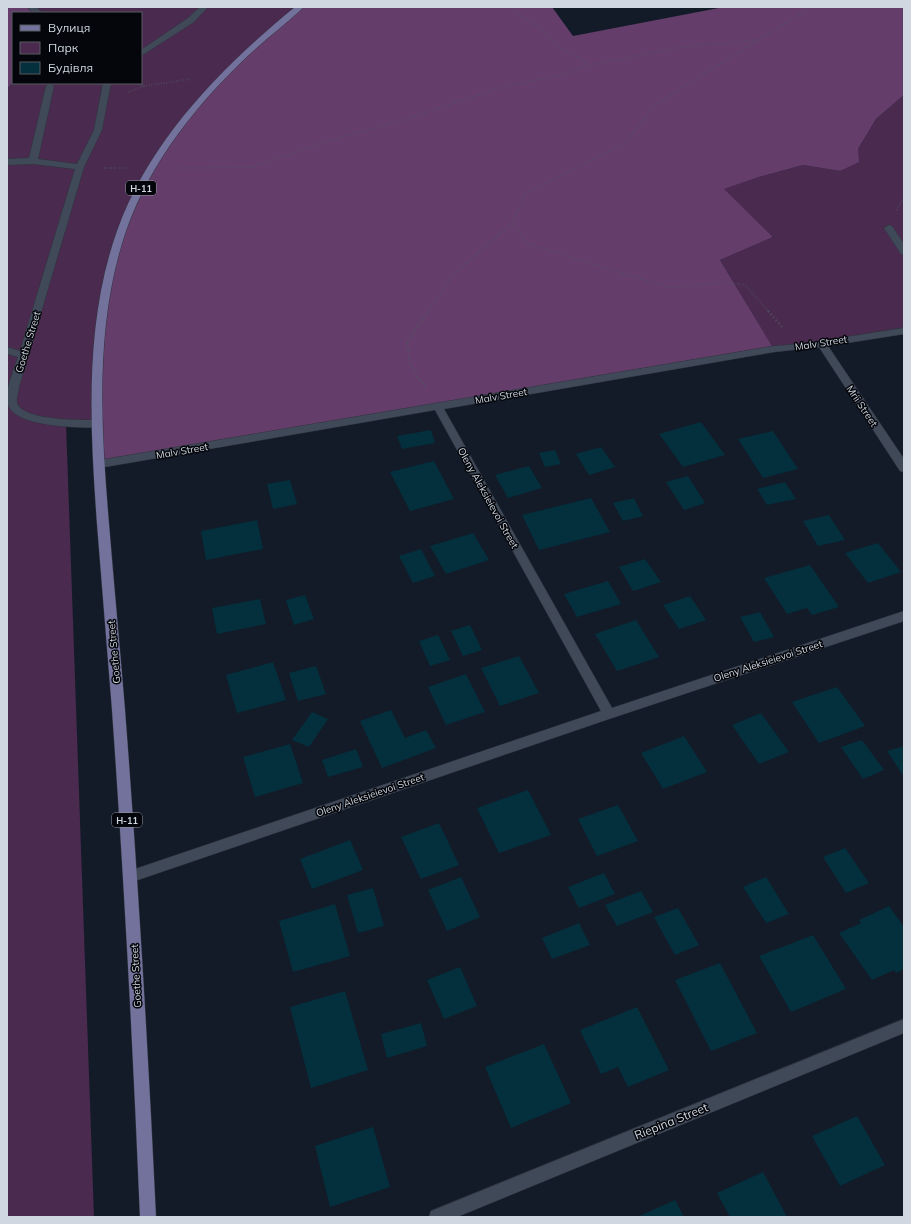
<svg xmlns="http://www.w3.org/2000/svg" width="911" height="1224" font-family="Mulish,sans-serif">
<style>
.green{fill:#4a2a4f}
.forest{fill:#643d6a}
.building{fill:#042f3d}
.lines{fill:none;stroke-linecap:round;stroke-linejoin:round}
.minor-casing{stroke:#2f343e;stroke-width:1}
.major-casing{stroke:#2f343e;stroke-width:1}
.path-far1{stroke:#4f5662;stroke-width:2;stroke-dasharray:0.5 2;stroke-linecap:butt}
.path{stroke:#4f5662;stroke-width:2.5;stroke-dasharray:1 3;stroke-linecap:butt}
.minor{fill:#3f4958;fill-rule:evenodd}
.major{fill:#73729c;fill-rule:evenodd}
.labels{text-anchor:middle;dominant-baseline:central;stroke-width:3;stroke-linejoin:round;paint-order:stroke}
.shield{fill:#04060b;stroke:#9398a0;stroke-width:1}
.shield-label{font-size:9px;font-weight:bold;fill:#d0d7e0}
.street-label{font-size:10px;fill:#d0d7e0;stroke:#04060b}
.near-street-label{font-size:12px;fill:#d0d7e0;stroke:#04060b}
</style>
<rect width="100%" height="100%" fill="#131b28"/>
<!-- green -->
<g class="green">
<path d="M31,7H300L98,424L66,423L94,1217H7V89L13,82L141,83V13H39Z"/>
<path d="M904,95V331L774,349L720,260L773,237L723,189L759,177L803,165L840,171L858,149L876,119Z"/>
</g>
<!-- forest -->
<g class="forest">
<path d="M7,7H31L39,13H13V82L7,89Z"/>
<path d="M300,7H552L573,36L724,7H904V95L876,119L858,149L859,162L840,171L803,165L759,177L724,189L773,237L720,260L774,349L99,464L97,365L121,231L151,168L206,95Z"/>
</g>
<!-- building -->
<g class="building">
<path d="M701,422L725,455L683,467L659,434Z"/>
<path d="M431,430L435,443L402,449L397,436Z"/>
<path d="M773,431L798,469L763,478L738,439Z"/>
<path d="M601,447L615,467L589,475L576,454Z"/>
<path d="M555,450L561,464L545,467L539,453Z"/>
<path d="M434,461L454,499L410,511L390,472Z"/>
<path d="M529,466L542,488L508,498L495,475Z"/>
<path d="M688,476L705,503L684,510L666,482Z"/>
<path d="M290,480L297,504L273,509L267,484Z"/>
<path d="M785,482L796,499L767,505L757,489Z"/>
<path d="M591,498L610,532L539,550L522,515Z"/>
<path d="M634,498L643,516L623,521L613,503Z"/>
<path d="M829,515L845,540L818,546L803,521Z"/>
<path d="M257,520L263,549L206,560L201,531Z"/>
<path d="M473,533L489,560L446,574L430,546Z"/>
<path d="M878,543L901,572L868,583L845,553Z"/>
<path d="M421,549L435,576L413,583L399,556Z"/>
<path d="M645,559L661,582L633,591L619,567Z"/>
<path d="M810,565L839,607L812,615L807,608L787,614L764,578Z"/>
<path d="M608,581L621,604L577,617L564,594Z"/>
<path d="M305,595L314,619L294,625L286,600Z"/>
<path d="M690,596L706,620L679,629L663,605Z"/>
<path d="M260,599L266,624L217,634L212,608Z"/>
<path d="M760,612L774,637L754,642L740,617Z"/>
<path d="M636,620L659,657L617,671L595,634Z"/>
<path d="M470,625L482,650L463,656L451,631Z"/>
<path d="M438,635L450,660L430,666L419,641Z"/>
<path d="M519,656L539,693L500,706L481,668Z"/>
<path d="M273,662L286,700L237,713L226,675Z"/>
<path d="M316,666L326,694L298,701L289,673Z"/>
<path d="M466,674L485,712L446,725L428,687Z"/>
<path d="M837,687L865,726L819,743L792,702Z"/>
<path d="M391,710L405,738L426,730L436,748L382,768L360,721Z"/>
<path d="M312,712L328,719L309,747L292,740Z"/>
<path d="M761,713L789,752L759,764L732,725Z"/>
<path d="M684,736L707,772L663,789L641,753Z"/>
<path d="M862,740L884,770L863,779L841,747Z"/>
<path d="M290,744L303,783L255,797L243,757Z"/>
<path d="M904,746V777L887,751Z"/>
<path d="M356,749L363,767L328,777L322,760Z"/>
<path d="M528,790L551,835L499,853L477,808Z"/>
<path d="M618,805L638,841L597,856L578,819Z"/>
<path d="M439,823L459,865L421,879L401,837Z"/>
<path d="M350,840L363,870L312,889L300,859Z"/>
<path d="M845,848L869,883L846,893L823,857Z"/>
<path d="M604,873L615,894L579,908L568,887Z"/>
<path d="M461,877L480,917L447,931L428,890Z"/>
<path d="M766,877L789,914L766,923L743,887Z"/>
<path d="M373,888L384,926L358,933L347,895Z"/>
<path d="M641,891L653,912L617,926L605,905Z"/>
<path d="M335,904L350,956L293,972L279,921Z"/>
<path d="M889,906L904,927V969L896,973L894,970L872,980L839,933L861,923L859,920Z"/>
<path d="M678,908L699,945L675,955L654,917Z"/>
<path d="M579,923L590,945L552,959L542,938Z"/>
<path d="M813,935L846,989L791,1012L759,956Z"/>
<path d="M720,963L757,1033L711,1051L675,980Z"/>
<path d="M460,967L477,1006L444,1019L427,980Z"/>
<path d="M345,991L368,1070L311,1088L290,1007Z"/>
<path d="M637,1007L669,1070L628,1087L618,1067L601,1074L580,1030Z"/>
<path d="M421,1023L427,1046L387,1058L381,1034Z"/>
<path d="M544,1044L571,1103L511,1128L485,1067Z"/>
<path d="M857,1116L885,1165L840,1186L812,1136Z"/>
<path d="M373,1127L390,1187L330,1207L315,1146Z"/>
<path d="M763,1172L787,1217H730L717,1193Z"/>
<path d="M675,1200L684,1217H637Z"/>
</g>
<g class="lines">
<defs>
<g id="minor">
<path d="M27,7H36L43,13H34Z"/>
<path d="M200,7H208L194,22L141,56V50L188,18Z"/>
<path d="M103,83H111L102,130L84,167L19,387C19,391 16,398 17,403C23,421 82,420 98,420L102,421L103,424L102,427L98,428C78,427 12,428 7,402C5,391 14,369 18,357L7,354V347L20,351L75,169L33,164L7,165V159L29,158L46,86L50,84L54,86L38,159L77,164L94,130Z"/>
<path d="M889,225L892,226L904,244V255L901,254L884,228Z"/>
<path d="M904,328V334L828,346L904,459V472L900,471L819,347L774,352L444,409L612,708L904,611V621L609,719L132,882L127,880L125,876L127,872L132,870L601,711L435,410L99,468L95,467L94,464L95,461L774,346L800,344Z"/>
<path d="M904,1019V1033L457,1217H429L431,1211Z"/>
</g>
<path id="major" d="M295,7H304C287,23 268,37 251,53C198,102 150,162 126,231C94,325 101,427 109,524C114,586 120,648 125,710C138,879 148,1048 156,1217H140C133,1048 124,879 112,710C107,648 102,586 97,524C90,426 84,324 117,231C150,139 222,67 295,7Z"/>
</defs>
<!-- minor casing -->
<use href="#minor" class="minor-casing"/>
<!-- major casing -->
<use href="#major" class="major-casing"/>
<!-- path-far1 -->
<g class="path-far1">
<path d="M511,7L514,11L540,28L557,46L589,64"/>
<path d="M144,86L191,79"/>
<path d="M128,92L144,86L136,83"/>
<path d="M104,168H127"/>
<path d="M178,168L254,167L321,143L403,120L500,88L565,74L590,65L682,47L757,40"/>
<path d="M897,210L904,196"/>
<path d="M428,312L453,275L512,223"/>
<path d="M769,312L745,285L724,282L671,288L528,244L512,223L525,194L626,142L656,104L811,7"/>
</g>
<!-- path -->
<g class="path">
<path d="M768,311L783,328"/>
<path d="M425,387L410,364L407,342L428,311"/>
</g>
<!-- minor -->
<use href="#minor" class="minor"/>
<!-- major -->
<use href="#major" class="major"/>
</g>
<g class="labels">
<!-- shield labels -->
<g class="shield">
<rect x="126" y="181" width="30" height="14" rx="3"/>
<rect x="112" y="813" width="30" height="14" rx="3"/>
</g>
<g class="shield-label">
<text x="141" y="188">Н-11</text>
<text x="127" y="820">Н-11</text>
</g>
<!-- street labels -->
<g class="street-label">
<text transform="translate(28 342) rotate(-73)">Goethe Street</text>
<text transform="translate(821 343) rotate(-9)">Malv Street</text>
<text transform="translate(501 396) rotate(-10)">Malv Street</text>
<text transform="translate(862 406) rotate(56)">Mrii Street</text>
<text transform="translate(182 451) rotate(-10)">Malv Street</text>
<text transform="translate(488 498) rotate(61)">Oleny Aleksieievoi Street</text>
<text transform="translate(114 652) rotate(-95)">Goethe Street</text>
<text transform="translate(768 661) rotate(-18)">Oleny Aleksieievoi Street</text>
<text transform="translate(370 795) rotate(-19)">Oleny Aleksieievoi Street</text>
<text transform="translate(136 976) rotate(-93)">Goethe Street</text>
</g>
<!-- near-street labels -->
<g class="near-street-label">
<text transform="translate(671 1121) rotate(-22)">Riepina Street</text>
</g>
</g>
<!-- border -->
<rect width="911" height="1224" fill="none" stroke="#d0d7e0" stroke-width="16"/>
<!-- legend -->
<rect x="12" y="12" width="130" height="72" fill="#04060b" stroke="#565a60"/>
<rect x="20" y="25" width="20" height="6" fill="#73729c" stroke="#565a60"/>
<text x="48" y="32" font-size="12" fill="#d0d7e0">Вулиця</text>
<rect x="20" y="42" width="20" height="12" fill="#4a2a4f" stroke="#565a60"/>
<text x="48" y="52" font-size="12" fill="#d0d7e0">Парк</text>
<rect x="20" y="62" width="20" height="12" fill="#042f3d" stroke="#565a60"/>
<text x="48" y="72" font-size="12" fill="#d0d7e0">Будівля</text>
</svg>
